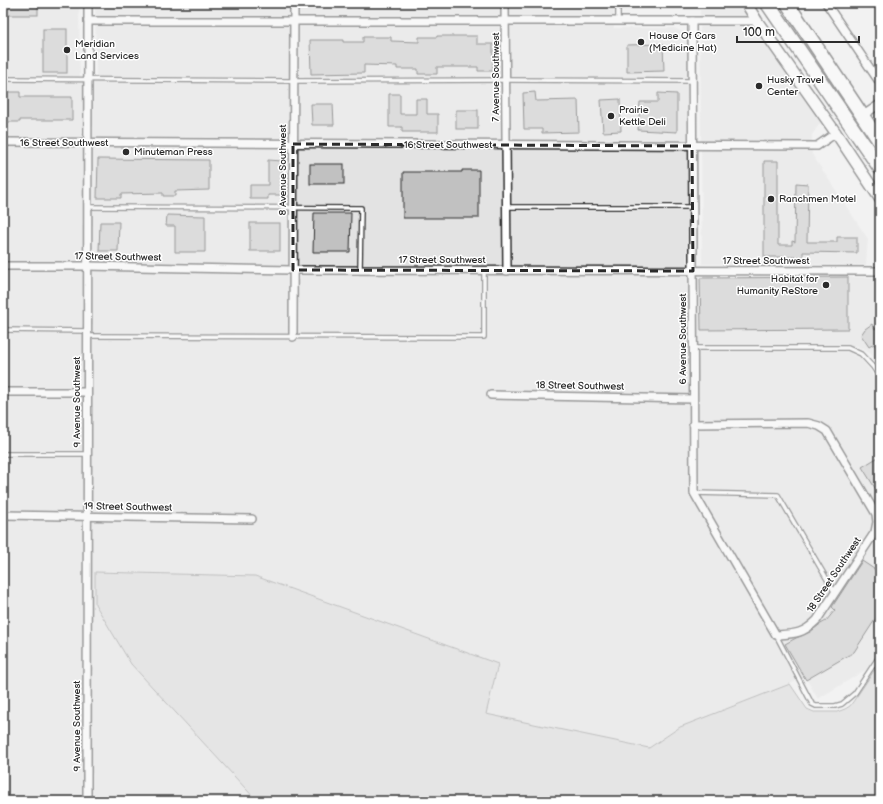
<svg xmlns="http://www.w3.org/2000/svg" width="883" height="804" font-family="'Balsamiq Sans',sans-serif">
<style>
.built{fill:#e3e3e3}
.green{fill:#d5d5d5;stroke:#808080}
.building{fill:#c1c1c1;stroke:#2b2b2b}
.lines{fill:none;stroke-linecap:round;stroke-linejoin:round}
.lane-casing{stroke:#2b2b2b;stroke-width:6}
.street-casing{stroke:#2b2b2b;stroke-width:10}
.secondary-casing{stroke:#2b2b2b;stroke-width:13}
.highway-casing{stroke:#2b2b2b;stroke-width:16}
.lane{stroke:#fff;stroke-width:3.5}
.street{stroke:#fff;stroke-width:7}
.secondary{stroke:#fff;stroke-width:10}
.highway{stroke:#fff;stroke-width:13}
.marked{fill:none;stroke:#2b2b2b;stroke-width:3;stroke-dasharray:8 5;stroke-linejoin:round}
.poi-dot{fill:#2b2b2b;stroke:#fff;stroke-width:1.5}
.labels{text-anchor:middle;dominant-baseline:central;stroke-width:3;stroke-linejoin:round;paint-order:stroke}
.poi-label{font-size:10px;fill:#2b2b2b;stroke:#fff;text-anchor:start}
.street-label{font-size:10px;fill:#2b2b2b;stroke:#fff}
</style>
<rect width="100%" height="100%" fill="#f2f2f2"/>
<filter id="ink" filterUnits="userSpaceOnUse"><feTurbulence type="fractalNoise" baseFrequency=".025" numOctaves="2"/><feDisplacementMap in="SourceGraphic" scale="8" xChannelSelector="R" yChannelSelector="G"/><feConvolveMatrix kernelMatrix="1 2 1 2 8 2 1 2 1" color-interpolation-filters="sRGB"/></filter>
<g filter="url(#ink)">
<!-- built -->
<path class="built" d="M3,3H79L80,79H96L95,3H737L821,122L812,135V154L868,239L866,265L702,264L700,10H615L614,28H674L681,31L687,38V277H880V369L871,354L855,345L851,354L860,358L869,369L880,387V648L867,669L818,699L805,677L790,684L680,727L649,748L485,714L498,664L256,576L95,572V604L131,664L257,801H3Z"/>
<!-- green -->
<path class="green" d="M95,572L255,576L498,664L486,714L649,748L680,727L790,684L807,709L814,712H837L845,709L850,706L857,696L880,662V801H257L131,664L95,604Z"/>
<!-- building -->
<g class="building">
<rect x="3" y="3" width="35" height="12"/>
<rect x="43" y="29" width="24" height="44"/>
<path d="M437,36H477V44H493V71H478V67H437V74H418V69H397V66L364,65V73L311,74L310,40H343V42H363V37H391V41L419,42V37H437Z"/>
<path d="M663,44L664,71L627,72V45Z"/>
<path d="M3,92H20V97H72V120H20V122H3Z"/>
<path d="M535,92L536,101L578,100L579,132L542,133V129H524L523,93Z"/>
<path d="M658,93L677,94V132L638,130L640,102H658Z"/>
<path d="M389,94H400V114H416V99H427V114H438V132H402V127H389Z"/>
<path d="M620,99L621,131L603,132L601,100Z"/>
<path d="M311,104H333L334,125H312Z"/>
<rect x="456" y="110" width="22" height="19"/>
<path d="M98,159L209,160V190L175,191V196H163V193L121,194V198H97Z"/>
<path d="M268,160L282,161V195H268V199H250V185H268Z"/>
<path d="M764,161H778V245H792V241L795,242L796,183L808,184L807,242H837V237H857V253L803,252V257H764Z"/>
<rect x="310" y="164" width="34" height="20"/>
<path d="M462,170H479V218H403V172H462Z"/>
<path d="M314,213H351L350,252H313Z"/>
<path d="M167,215L205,216V252H175V226H166Z"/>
<path d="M100,222H119L118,251H99Z"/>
<rect x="250" y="223" width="30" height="28"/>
<path d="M848,277V329L701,330L700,278Z"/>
<path d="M872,324L875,329L880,326V354L874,344L869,347L861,335L865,329Z"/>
<path d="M880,456V496L862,467Z"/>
<path d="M862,561L880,573V612L854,652L806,680L785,644L796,638L810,632L819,625L826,621L835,610L832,607Z"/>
</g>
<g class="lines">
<defs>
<g id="lane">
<path d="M618,3V21"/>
<path d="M3,79L293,81L506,80L692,81"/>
<path d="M87,207L361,208L360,270"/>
<path d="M506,207H692"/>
<path d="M3,330L87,331"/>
<path d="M87,336L484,337V270"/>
<path d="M693,348H848L861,354L873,367L880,378"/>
<path d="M3,454H87"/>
<path d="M694,493L778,495L835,593"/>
<path d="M776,635L812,704L816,706H835L842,704L855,693L880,655"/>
</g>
<g id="street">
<path d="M505,3L507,271"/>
<path d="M826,3L880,83"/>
<path d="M88,21H757"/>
<path d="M692,21L694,493L776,635C795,634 803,634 817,620L875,532L877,522L876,514L827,431L819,426L808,423L693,424"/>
<path d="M862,116L880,104"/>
<path d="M3,142L817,146L836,133"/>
<path d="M3,266H87L293,270L880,271"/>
<path d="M293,337L294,3"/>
<path d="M3,392H87"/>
<path d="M491,395L693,399"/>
<path d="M3,515L252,519"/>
<path d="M87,801L88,3"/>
</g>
<path id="secondary" d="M746,3L757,21L836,133L880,199"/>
<g id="highway">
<path d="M767,3L880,168"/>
<path d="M787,3L880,142"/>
</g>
</defs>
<!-- lane casing -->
<use href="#lane" class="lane-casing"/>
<!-- street casing -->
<use href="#street" class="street-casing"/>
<!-- secondary casing -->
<use href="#secondary" class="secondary-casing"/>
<!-- highway casing -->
<use href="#highway" class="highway-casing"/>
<!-- lane -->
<use href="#lane" class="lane"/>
<!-- street -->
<use href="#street" class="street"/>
<!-- secondary -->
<use href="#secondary" class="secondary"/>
<!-- highway -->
<use href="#highway" class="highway"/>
</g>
</g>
<!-- marked area -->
<path d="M0 0H883V804H0ZM293,144L692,146L693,271L293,270Z" fill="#f2f2f2" fill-opacity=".55" fill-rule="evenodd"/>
<path class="marked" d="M293,144L692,146L693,271L293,270Z"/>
<!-- markers -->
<g class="poi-dot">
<circle cx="641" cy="42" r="4"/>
<circle cx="67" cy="50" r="4"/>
<circle cx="759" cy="86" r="4"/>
<circle cx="611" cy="116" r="4"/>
<circle cx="126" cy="152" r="4"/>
<circle cx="771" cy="199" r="4"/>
<circle cx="826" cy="285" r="4"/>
</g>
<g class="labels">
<!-- poi labels -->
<g class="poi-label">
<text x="649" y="36">House Of Cars<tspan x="649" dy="12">(Medicine Hat)</tspan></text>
<text x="75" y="44">Meridian<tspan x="75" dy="12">Land Services</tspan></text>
<text x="767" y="80">Husky Travel<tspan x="767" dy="12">Center</tspan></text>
<text x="619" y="110">Prairie<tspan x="619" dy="12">Kettle Deli</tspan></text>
<text x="134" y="152">Minuteman Press</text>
<text x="779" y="199">Ranchmen Motel</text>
<text x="818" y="279" text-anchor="end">Habitat for<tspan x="818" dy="12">Humanity ReStore</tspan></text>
</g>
<!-- street labels -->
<g class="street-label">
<text transform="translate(496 77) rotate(-90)">7 Avenue Southwest</text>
<text x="64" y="143">16 Street Southwest</text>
<text x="448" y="145">16 Street Southwest</text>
<text transform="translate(283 170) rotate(-90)">8 Avenue Southwest</text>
<text transform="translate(118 257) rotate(1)">17 Street Southwest</text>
<text x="442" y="260">17 Street Southwest</text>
<text x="766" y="261">17 Street Southwest</text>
<text transform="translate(683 339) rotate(-90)">6 Avenue Southwest</text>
<text transform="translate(580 386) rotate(1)">18 Street Southwest</text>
<text transform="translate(77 402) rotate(-90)">9 Avenue Southwest</text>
<text transform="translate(128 507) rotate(1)">19 Street Southwest</text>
<text transform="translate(834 575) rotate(-56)">18 Street Southwest</text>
<text transform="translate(77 726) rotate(-90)">9 Avenue Southwest</text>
</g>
</g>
<!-- margin -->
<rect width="883" height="804" fill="none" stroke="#fff" stroke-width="16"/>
<rect x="8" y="8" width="867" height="788" fill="none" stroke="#2b2b2b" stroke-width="1.5" filter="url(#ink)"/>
<!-- scale -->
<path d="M737 36v6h122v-6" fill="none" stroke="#2b2b2b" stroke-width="2"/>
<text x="743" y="36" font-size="12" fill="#2b2b2b" stroke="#ffffff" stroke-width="3" paint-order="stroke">100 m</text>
</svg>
